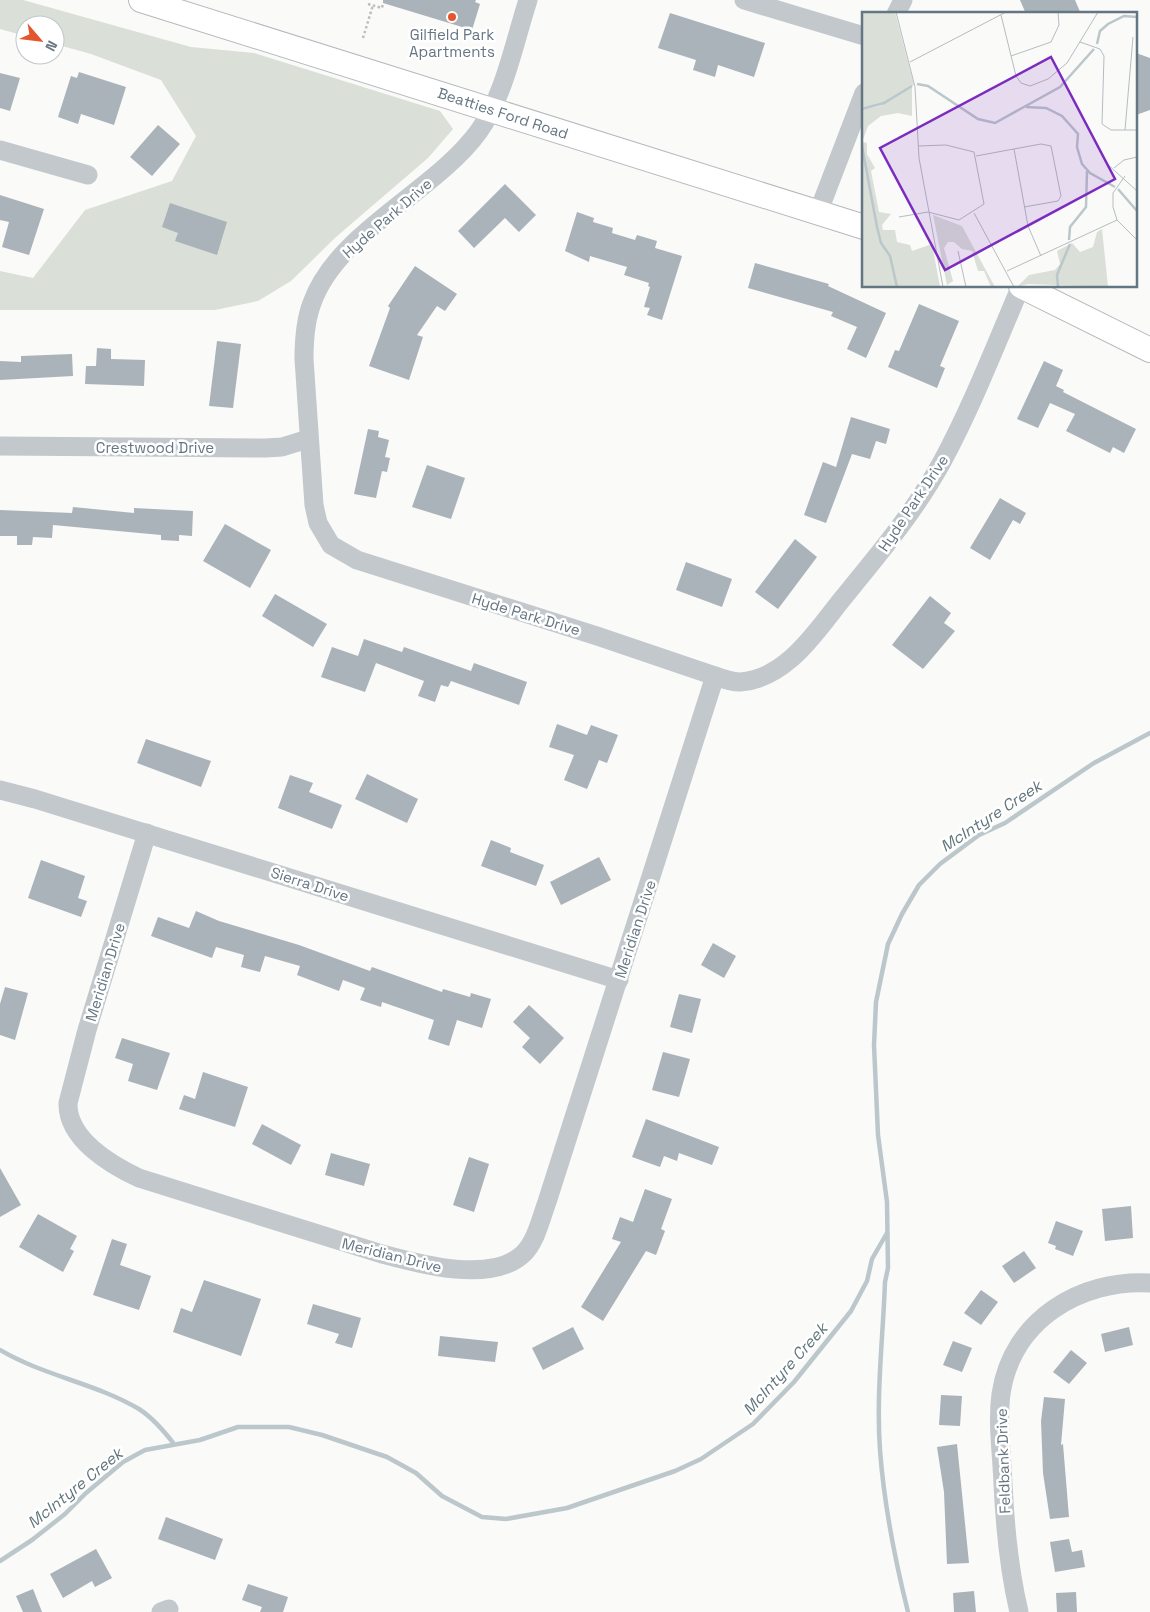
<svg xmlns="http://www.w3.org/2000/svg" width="1150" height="1612" font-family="'Space Grotesk',sans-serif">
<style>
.green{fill:#dadfd7}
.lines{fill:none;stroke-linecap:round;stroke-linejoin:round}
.stream{stroke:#bbc7cb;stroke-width:4.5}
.building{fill:#aab3b9}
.major-casing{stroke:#b5babe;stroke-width:26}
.path{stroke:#bbbfc2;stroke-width:2.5;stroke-dasharray:2.5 2.5;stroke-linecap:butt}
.minor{stroke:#c3c8cc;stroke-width:19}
.major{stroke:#fff;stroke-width:24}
.poi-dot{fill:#e4572e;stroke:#fff;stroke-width:2}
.labels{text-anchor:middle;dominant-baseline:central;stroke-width:5;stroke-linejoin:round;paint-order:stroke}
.poi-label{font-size:15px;fill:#657683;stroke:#fff}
.street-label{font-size:15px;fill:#657683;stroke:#fff}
.water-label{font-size:16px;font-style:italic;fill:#60757c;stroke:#fff}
.inset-river{fill:none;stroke:#bbc7cb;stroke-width:2.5}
.inset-road{fill:none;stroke:#b5bdc2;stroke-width:1}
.view{fill:#7b2cbf;fill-opacity:0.15;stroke:#7b2cbf;stroke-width:2.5}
.inset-edge{fill:none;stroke:#657683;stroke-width:2.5}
</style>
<rect width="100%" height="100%" fill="#fafaf8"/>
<!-- green -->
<path class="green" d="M0,0H23L191,47L254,53L440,111L453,129L428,158L336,237L291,281L258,301L215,310H0V271L33,278L85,210L172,181L196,136L161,80L91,54L55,44V25H25V36L0,29Z"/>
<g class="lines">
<!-- stream -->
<g class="stream">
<path d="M0,1350C44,1376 95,1383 139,1409C153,1418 164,1431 174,1444"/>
<path d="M0,1561L32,1540L65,1514L86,1493L123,1462L145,1450L200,1440L238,1427H289L322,1435L387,1457L416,1473L442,1496L482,1517L506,1519L567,1508L675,1471L701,1459L753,1424L794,1382L851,1311L867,1281L872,1259L887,1233"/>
<path d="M908,1612C895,1560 884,1504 880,1450C876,1395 883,1337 885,1282L888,1268L887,1202L878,1135L874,1045L876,1002L888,944L902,914L919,885L940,864L979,835L1005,823L1094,763L1150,733"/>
</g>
</g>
<!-- building -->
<g class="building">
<path d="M383,0H476L475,2L480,4L472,30L383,3Z"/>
<path d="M1020,0H1075L1081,14H1026Z"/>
<path d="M670,13L765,43L754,77L718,65L715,77L693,70L696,60L658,48Z"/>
<path d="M1136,53L1150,58V110L1136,115Z"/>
<path d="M79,72L126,87L114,125L81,114L78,124L58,117L71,76L77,78Z"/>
<path d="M0,73L20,78L10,111L0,108Z"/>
<path d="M158,125L180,144L152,176L130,157Z"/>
<path d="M505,184L536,215L519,232L505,218L474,248L458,231Z"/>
<path d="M0,195L44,209L29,255L2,247L9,222L0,220Z"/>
<path d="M170,203L227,222L217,255L175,241L178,233L162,227Z"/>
<path d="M577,212L594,218L593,222L613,228L612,233L635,240L637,235L657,241L655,248L682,256L662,320L647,315L650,308L644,307L650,287L648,286L649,283L624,275L627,267L590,256L589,262L565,251Z"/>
<path d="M755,263L829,284L828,286L886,313L866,358L847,349L857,327L831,316L833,312L748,288Z"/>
<path d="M415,266L457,294L445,311L437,306L417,335L423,337L409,380L369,366L390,308L388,306Z"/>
<path d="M919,304L959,321L940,366L945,368L937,388L888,367L895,350L899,351Z"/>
<path d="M217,341L241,344L233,408L209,406Z"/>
<path d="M97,348L111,349V359L145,360L144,386L85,384L86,366H96Z"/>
<path d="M72,354L73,376L0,380V361L21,362V356Z"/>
<path d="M1044,361L1063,370L1056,386L1064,390L1063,392L1136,429L1124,453L1113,447L1110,453L1066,431L1075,414L1050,403L1038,428L1017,419Z"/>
<path d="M851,417L890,429L886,444L876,441L870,459L852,454L826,523L804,515L823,462L836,467Z"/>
<path d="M368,429L379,431L378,437L389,440L385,457L390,458L387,472L382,471L376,498L354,494Z"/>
<path d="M427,465L465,478L451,519L412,507Z"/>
<path d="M1000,498L1026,513L1020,524L1013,520L990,560L970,548Z"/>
<path d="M73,507L134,513V508L193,511L192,536L179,535V541L161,540V535L53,525L52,538L33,537L32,545H17V536H0V510L72,513Z"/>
<path d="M225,524L271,550L250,588L203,561Z"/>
<path d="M795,539L817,557L778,609L755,592Z"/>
<path d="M686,562L732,579L722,607L676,590Z"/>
<path d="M275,594L327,624L313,647L262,616Z"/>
<path d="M930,596L951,613L944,623L955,631L923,669L892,645Z"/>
<path d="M364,639L402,652L404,647L471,671L474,663L527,682L519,705L451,681L448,687L441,685L435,702L418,696L424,681L376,663L365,692L321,677L332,647L358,656Z"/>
<path d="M557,724L587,735L591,725L618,735L607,763L599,760L587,789L564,780L574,755L549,747Z"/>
<path d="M146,739L211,761L201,787L137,763Z"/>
<path d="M367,774L418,799L407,823L355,799Z"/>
<path d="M290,775L313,783L309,792L342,805L332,829L278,808Z"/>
<path d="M491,840L511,848L510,852L544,865L536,886L481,866Z"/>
<path d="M599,857L611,880L561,905L550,882Z"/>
<path d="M41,860L85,876L78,898L87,901L81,917L28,898Z"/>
<path d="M196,911L219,921L299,945L370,971L372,967L442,992L443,989L470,997L471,993L491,999L482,1028L457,1020L449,1046L428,1039L434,1020L382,1002L381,1007L360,1000L365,988L343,980L339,991L297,975L300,966L265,956L260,972L241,967L244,955L216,947L212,958L151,936L158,917L189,928Z"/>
<path d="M713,943L736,956L724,978L701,965Z"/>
<path d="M5,987L28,993L15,1040L0,1035V1004Z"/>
<path d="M679,994L701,999L692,1033L670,1027Z"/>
<path d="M529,1005L564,1038L540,1064L522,1047L530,1038L513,1022Z"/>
<path d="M122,1038L170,1053L157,1090L128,1081L133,1064L115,1058Z"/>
<path d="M663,1052L690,1059L679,1097L652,1090Z"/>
<path d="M203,1072L248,1087L235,1127L179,1109L184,1095L195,1099Z"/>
<path d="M646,1119L719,1147L712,1165L679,1153L677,1161L664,1156L660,1167L632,1157Z"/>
<path d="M262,1124L301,1145L291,1165L252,1144Z"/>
<path d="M331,1153L370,1164L364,1186L325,1175Z"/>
<path d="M469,1157L489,1164L474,1212L453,1205Z"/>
<path d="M0,1168L21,1205L0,1217Z"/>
<path d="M645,1189L672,1199L661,1229L665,1231L656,1255L646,1251L603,1321L581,1307L621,1242L612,1239L620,1217L633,1222Z"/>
<path d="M1131,1206L1133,1238L1105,1241L1102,1209Z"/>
<path d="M38,1214L77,1236L70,1249L74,1251L63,1272L19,1247Z"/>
<path d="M1056,1221L1083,1231L1073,1256L1055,1249L1056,1246L1048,1243Z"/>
<path d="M112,1239L127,1244L120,1265L151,1276L139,1310L93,1295Z"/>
<path d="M1024,1251L1036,1268L1014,1283L1002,1266Z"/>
<path d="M204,1280L261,1299L241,1356L173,1332L181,1308L192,1312Z"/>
<path d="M981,1290L998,1302L981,1325L964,1313Z"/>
<path d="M313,1304L361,1318L352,1348L335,1343L339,1334L307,1324Z"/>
<path d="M573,1327L584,1349L543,1370L532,1348Z"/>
<path d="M1129,1327L1133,1345L1105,1352L1101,1334Z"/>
<path d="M440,1336L498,1342L495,1362L438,1356Z"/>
<path d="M953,1341L972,1348L962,1372L943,1365Z"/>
<path d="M1071,1350L1087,1363L1069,1384L1053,1372Z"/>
<path d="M941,1395L962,1396L960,1426L939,1425Z"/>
<path d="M1044,1397L1065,1399L1061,1445L1063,1444L1069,1517L1050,1519L1043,1473L1041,1421Z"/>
<path d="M957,1444L969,1563L947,1564L944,1492L937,1447Z"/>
<path d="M166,1517L223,1539L215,1560L158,1539Z"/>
<path d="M1069,1539L1072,1552L1082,1550L1085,1567L1055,1572L1050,1542Z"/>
<path d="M96,1549L112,1578L95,1587L92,1581L63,1598L50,1574Z"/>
<path d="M248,1584L288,1597L283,1612H260L262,1607L242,1600Z"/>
<path d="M33,1589L42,1612H23L16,1596Z"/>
<path d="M974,1591L976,1612H954L953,1593Z"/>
<path d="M1076,1592L1077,1612H1057L1056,1593Z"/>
</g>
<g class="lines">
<defs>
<g id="major">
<path d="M141,0L864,227"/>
<path d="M1021,286L1150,350"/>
</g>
</defs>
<!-- major casing -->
<use href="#major" class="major-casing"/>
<!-- path -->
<g class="path">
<path d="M368,4L382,8L383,3"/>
<path d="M363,38L373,5"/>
</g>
<!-- minor -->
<g class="minor">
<path d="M528,0C515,40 504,97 479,131C435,192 337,232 312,303C305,321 304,340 304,359L314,505L318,523L331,545L357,560L597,636L715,676C723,679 732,682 740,682C787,679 817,630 843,598C879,554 916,510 943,460C973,404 996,344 1021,286"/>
<path d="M744,0L864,36"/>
<path d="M896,14L903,0"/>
<path d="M0,150L88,175"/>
<path d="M818,213L864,93"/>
<path d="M0,446L265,448L282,447L308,439"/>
<path d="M0,790L35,799L619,980"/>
<path d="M147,833L87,1030L68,1103C67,1139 111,1165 139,1178L382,1254C419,1264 491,1284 523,1254C536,1242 541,1218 547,1202L715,676"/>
<path d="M161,1612L169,1609"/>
<path d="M1019,1612C1009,1570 1005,1527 1003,1484C1002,1455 997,1423 1001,1394C1012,1320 1080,1279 1150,1283"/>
</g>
<!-- major -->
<use href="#major" class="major"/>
</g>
<!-- markers -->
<circle class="poi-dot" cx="452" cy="17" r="5"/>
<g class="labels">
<!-- poi labels -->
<g class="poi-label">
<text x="452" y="34">Gilfield Park<tspan x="452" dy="17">Apartments</tspan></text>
</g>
<!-- street labels -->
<g class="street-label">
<text transform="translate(503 113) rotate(18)">Beatties Ford Road</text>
<text transform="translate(387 218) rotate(-41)">Hyde Park Drive</text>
<text x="155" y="447">Crestwood Drive</text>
<text transform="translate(913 503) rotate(-56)">Hyde Park Drive</text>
<text transform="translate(526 614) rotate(17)">Hyde Park Drive</text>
<text transform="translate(310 884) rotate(18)">Sierra Drive</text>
<text transform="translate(635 929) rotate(-72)">Meridian Drive</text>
<text transform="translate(105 972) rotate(-73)">Meridian Drive</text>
<text transform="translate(392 1255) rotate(14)">Meridian Drive</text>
<text transform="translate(1003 1461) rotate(-92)">Feldbank Drive</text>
</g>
<!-- water labels -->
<g class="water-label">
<text transform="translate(991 816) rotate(-33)">McIntyre Creek</text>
<text transform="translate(785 1369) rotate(-48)">McIntyre Creek</text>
<text transform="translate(75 1488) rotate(-39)">McIntyre Creek</text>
</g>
</g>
<!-- overview -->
<g transform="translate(862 12)">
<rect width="275" height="275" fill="#fafaf8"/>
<path d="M0,0H33L52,73L24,90L0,97ZM50,75V104L36,101L19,104L6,114L0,130L5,131V142L13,156L9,159L17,200L29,202L20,213L21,218H33L35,230L48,233L50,239L70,232L78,275H0V98L18,94ZM71,203L100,214L133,275H129L122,259H116L110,239L100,237L92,230H86L82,236L91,269L85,273ZM240,217L246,275L166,272L155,275L167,263L193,258L198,252L195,239L210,231L218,240L231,235L235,220Z" fill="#dadfd7"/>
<path class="inset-river" d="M235,32L238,19L246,12L262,4L275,5M55,72L66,74L116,107L133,111L198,75L232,37M164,95L184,96L200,104L216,122L215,135L220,152L228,161L253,175M0,97L22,91L50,74M0,134L15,215L19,231L28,244L35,275M256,177L275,199M207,228L208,215L224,195L225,159M196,275L195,263L208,232"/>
<path class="inset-road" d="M34,0L53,75L57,146L81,275M139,3L154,64L159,71L168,74L186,67L205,51L236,0M218,30L238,37L242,44L240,112L249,118H275M149,44L189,30L197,13L196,0M48,50L144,0M263,118L271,25M152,137L166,214L179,244M114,144L179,132L189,134L199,184L196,189L162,195M243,150L275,179M252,156L262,148L275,145M263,164L251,181V195L255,208L274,227M112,201L152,275M37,205L66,200L97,208L122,192L112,140L84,133L56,134M96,239L104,275M145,259L255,208"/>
<path class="view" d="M189,45L253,167L83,258L18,136Z"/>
<rect width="275" height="275" class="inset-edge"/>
</g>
<!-- north arrow -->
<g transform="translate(40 40) rotate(118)"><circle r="24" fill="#ffffff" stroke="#c1c8cd"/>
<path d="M0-4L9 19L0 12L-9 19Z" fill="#e4572e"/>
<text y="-8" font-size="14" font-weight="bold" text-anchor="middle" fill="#657683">N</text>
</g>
</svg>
